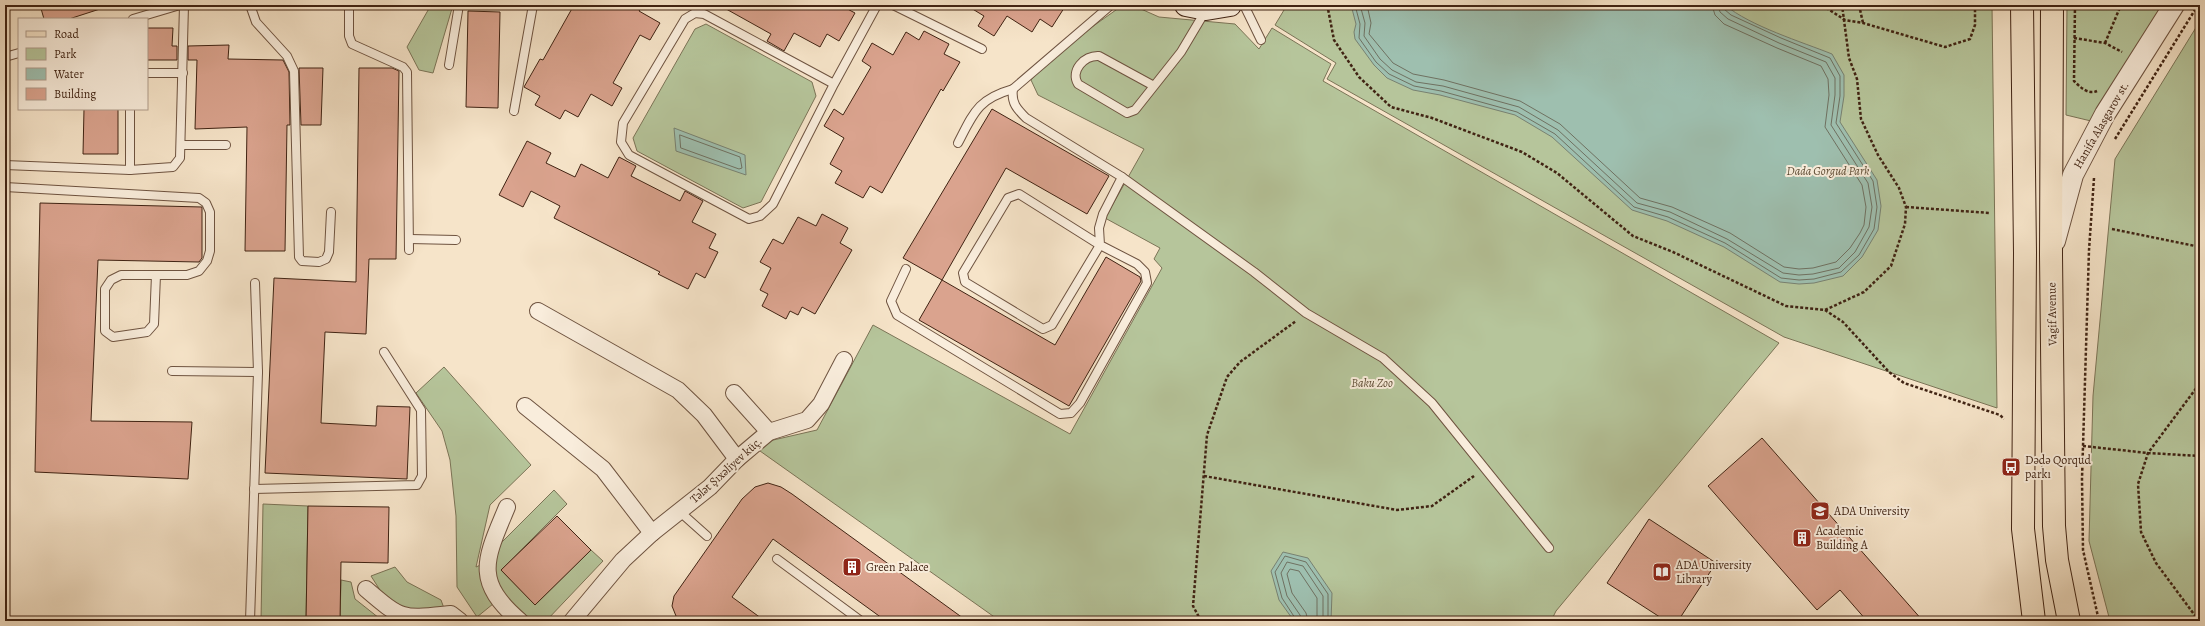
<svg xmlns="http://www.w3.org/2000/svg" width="2205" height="626" font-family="Alegreya,serif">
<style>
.green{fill:#b6c59b;stroke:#7b7457}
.water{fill:#9ebfaf;stroke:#788171}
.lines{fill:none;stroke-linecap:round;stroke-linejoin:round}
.shore{stroke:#6f7161;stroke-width:1}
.building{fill:#daa38e;stroke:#402313}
.service-casing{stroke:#6e5340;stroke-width:10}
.minor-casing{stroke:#6e5340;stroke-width:18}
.tertiary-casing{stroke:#6e5340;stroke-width:22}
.secondary-casing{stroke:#402313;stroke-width:24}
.primary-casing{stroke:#402313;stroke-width:24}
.path{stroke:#402313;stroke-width:2.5;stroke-dasharray:3 2;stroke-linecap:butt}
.service{stroke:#f9eddc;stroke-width:8}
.minor{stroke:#f9eddc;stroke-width:16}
.tertiary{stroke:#f9eddc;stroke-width:20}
.secondary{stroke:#f9eddc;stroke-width:22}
.primary{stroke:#f6e4c9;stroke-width:22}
.labels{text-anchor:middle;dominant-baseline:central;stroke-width:4;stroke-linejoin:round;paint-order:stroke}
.street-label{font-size:12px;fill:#402313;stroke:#f9eddc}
.park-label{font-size:12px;font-style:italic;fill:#5e4c35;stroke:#f9eddc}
.poi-label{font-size:12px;fill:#402313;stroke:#f9eddc;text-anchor:start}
</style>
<rect width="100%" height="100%" fill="#f6e4c9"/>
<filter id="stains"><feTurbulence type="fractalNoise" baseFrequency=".005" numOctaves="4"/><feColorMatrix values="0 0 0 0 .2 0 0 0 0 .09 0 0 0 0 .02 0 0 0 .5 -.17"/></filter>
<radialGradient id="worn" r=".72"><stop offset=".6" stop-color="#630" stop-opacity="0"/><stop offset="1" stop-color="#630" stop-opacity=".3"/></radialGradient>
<!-- green -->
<g class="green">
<path d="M431,5H453L433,73L419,70L407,47Z"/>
<path d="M1123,5H1132L1159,17L1235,24L1259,49L1272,28L1331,64L1323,81L1779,343L1556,611L1551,621H1000L760,451L769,441L817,430L873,325L1070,434L1162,268L1154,259L1160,248L1105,218L1144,149L1038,95L1031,80L1048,58Z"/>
<path d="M1287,5H1992L1997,408L1784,337L1327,79L1336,63L1275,25Z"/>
<path d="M2067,5H2162L2091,121L2066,115Z"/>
<path d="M2200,21V621H2110L2089,541L2093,396L2115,159Z"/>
<path d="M706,24L812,82L816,96L761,202L743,208L637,151L633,138L695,29Z"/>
<path d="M444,367L531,465L490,505L476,567L494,559L499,545L554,490L567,504L501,570L535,605L591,550L603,561L546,621C527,621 517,609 504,595L477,617L457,587L456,516L450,460L442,431L416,393Z"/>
<path d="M263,504L308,506L306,621H261Z"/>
<path d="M395,567L407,582L441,600L445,611L406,610L385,598L371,576Z"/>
<path d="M341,580L351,582L355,599L379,618L387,621H340Z"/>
</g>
<!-- water -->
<g class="water">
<path d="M1351,5H1725C1750,26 1802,42 1832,54L1844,75V96L1840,122L1877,180L1881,206L1878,230L1862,257L1843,276L1814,283L1799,284L1780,282L1724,247L1667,221L1632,210L1552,137L1515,115L1440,95L1413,90L1387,78L1374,65L1355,39L1354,32L1356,24Z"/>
<path d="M674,128L745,155L746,175L676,151Z"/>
<path d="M1283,552L1308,558L1332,593L1331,621H1294L1279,600L1271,571Z"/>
</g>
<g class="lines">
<!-- shore -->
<g class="shore">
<path d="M1355,5L1360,24L1359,38L1376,62L1389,74L1414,86L1441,91L1517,112L1555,134L1634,207L1668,217L1725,243L1781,278L1799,280L1814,279L1841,272L1859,255L1874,229L1877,207L1873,181L1836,123L1840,96V76L1830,58L1781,38L1731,15L1724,9L1723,5"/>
<path d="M1360,5L1365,23L1364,36L1380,59L1392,70L1416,82L1443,86L1519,107L1558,130L1637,203L1670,212L1727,239L1783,273L1799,275L1813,274L1839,268L1855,252L1869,227L1872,207L1868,183L1831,125L1835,95V78L1826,62L1779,43L1728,19L1720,12L1718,5"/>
<path d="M1367,5L1371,23L1369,34L1393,63L1413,74L1444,80L1520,101L1560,124L1640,198L1672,207L1730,233L1784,267L1799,269L1813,268L1836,262L1850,248L1860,233L1864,225L1866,207L1862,185L1825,127L1829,95L1828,79L1821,66L1777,48L1724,24L1715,15L1712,5"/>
<path d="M680,135L740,157L742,168L739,169L681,148Z"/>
<path d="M1297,621L1282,598L1275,572L1285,556L1306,562L1328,594V621"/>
<path d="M1302,621L1300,615L1287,596L1281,573L1287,562L1303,566L1323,596V621"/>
<path d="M1308,621L1306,613L1292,593L1287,574L1290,569L1299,571L1317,598V621"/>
</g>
</g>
<!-- building -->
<g class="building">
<path d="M40,5H103V8L69,19H44Z"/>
<path d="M574,5H643L639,11L660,23L650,40L640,35L613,83L622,88L612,106L591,94L578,117L565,110L560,119L535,105L540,96L524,87L540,59L543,60Z"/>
<path d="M719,5H840L855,13L839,41L827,34L820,47L794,33L784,51L767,41L771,34Z"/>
<path d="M966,5H1066L1052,27L1040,19L1032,32L1007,16L994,36L978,26L984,16Z"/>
<path d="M468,11L500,12L498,108L466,107Z"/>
<path d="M147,28H173L172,46H177V60H147Z"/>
<path d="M924,31L949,44L944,54L960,62L943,91L941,89L882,193L870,186L863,198L835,183L842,171L830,164L844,138L824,126L834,109L843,115L871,67L862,61L872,43L893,55L906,32L919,40Z"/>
<path d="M229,45L228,59L283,60L289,72L290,125H287L285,251H245L247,127L195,129L197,60H188V46Z"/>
<path d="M299,68H323L321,125H301Z"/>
<path d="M359,68H392L399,71L396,259H369L366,334L325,332L321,423L376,426L377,406L410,407L407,479L265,473L274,278L356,282Z"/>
<path d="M84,109H118V154H83Z"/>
<path d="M992,109L1109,176L1087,214L1006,168L942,280L903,258Z"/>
<path d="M527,141L551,153L546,163L575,177L581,164L608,178L619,157L636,166L631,176L680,201L685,191L703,201L692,222L716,234L709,248L718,252L705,278L696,273L688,289L658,274L660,272L554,218L560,206L531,191L523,207L499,195Z"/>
<path d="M40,203L202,207V258L199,262L98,260L91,421L192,422L188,479L35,472Z"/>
<path d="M822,214L848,228L840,243L852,250L815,314L802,307L798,315L790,311L786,319L762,306L768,294L760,290L771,268L760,262L773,239L783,244L798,217L816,226Z"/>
<path d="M1106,257L1140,277L1141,281L1069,406L919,320L942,280L1055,345Z"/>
<path d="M1762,438L1923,621H1867L1840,590L1817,610L1708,486Z"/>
<path d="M768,483L781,487L792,494L967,621H886L773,539L732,597L765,621H678L672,606L674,596L742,499L755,487Z"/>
<path d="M308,506L389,507L388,563L341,562L340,621H306Z"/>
<path d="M557,516L591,550L535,605L501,570Z"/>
<path d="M1649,519L1716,563L1678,621H1666L1607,583Z"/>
</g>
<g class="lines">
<defs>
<g id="service">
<path d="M250,5L256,22L287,56L294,71L299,257L302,261L319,262L326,259L329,252L331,212"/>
<path d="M349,5V36L352,44L403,67L407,72L409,250"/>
<path d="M893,5L982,49"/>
<path d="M1244,5L1261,40"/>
<path d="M133,19L180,5"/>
<path d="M5,57L19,53"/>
<path d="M449,65L459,5"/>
<path d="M147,73H183"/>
<path d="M834,84L704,14L695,13L685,19L623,123L621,142L629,155L749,219L760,216L773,204L834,84L877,5"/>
<path d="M1154,86L1099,56C1084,55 1070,71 1078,84L1127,113L1135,110L1181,52L1206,10"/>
<path d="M514,111L533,5"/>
<path d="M958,143C974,112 978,99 1013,89"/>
<path d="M181,145H226"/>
<path d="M5,165L130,170L173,167L180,158L184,5"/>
<path d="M130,170V109"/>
<path d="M1122,177L1254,272L1306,313L1383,358L1432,403L1549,548"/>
<path d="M5,187L199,198L206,203L210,212V251L207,261L199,271L187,275H121L111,280L105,289V331L113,337L147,332L154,324L156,275"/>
<path d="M410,239L456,240"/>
<path d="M906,269L891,301L897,315L1060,414L1071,413L1080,403L1147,283L1145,272L1137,264L1100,245L1019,194L1008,198L963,273L965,282L1043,329L1052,325L1100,245L1099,228L1103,214L1122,177L1026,118C1017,109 1011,103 1013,89L1111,5"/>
<path d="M172,371L258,372"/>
<path d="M254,489L417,485L422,476L421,410L384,352"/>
<path d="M679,511L707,536"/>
<path d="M777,559L861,621"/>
<path d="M250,621L258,372L255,283"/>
</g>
<g id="minor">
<path d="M538,311L678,390L704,415L737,459"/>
<path d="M734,393L769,432"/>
<path d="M525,406L603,469L652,533"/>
<path d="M507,507C486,558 472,580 520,621"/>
<path d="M366,589C403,621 403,619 451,614L460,621"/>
<path d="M572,621L623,560L652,533L710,487L737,459L769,432L807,420L821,404L844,360"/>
</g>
<path id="tertiary" d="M2055,241L2073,175L2105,114L2174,5"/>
<path id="secondary" d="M1186,5L1206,9L1230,5"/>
<g id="primary">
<path d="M2022,5L2025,253L2023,529L2034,621"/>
<path d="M2052,5L2051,255L2054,526L2057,560L2069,621"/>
</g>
</defs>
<!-- service casing -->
<use href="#service" class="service-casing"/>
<!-- minor casing -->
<use href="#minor" class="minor-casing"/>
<!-- tertiary casing -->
<use href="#tertiary" class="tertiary-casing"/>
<!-- secondary casing -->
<use href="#secondary" class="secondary-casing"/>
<!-- primary casing -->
<use href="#primary" class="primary-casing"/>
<!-- path -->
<g class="path">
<path d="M1314,5L1328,9"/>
<path d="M1329,5L1328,9L1334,40L1359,77L1391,107L1432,118L1522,152L1557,173L1633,236L1673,252L1786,306L1825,310L1864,292L1891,266L1905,224L1906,207L1899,188L1878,155L1861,119L1857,79L1849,58L1842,5"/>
<path d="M1822,5L1845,20L1863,23L1945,47L1970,39L1975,25V5"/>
<path d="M1859,5L1863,23"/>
<path d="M2075,5L2074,81C2080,87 2088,95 2097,91"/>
<path d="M2074,38L2105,43L2122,52"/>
<path d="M2105,43L2121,5"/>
<path d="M2115,139L2198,5"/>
<path d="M2094,178L2089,250L2082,479L2083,550L2099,621"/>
<path d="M1906,207L1990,213"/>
<path d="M2112,229L2200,247"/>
<path d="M1825,310L1843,322L1889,372L1904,383L2000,415L2004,419"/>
<path d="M2083,446L2148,453L2200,456"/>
<path d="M1204,476L1397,510L1432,506L1474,476"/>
<path d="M1201,621L1193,606L1207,435L1227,377L1240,362L1296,321"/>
<path d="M2199,621L2156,563L2141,532L2138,484L2148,453L2200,383"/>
</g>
<!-- service -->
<use href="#service" class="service"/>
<!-- minor -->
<use href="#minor" class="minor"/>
<!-- tertiary -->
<use href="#tertiary" class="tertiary"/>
<!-- secondary -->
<use href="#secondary" class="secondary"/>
<!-- primary -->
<use href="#primary" class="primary"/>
</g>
<!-- icons -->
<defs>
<symbol id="bus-square" viewBox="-11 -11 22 22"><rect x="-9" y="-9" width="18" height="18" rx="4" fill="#8f2418" stroke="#f9eddc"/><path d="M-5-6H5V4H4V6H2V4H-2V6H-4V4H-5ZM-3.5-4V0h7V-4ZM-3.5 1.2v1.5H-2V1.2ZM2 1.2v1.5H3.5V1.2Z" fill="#fff"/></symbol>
<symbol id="university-square" viewBox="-11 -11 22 22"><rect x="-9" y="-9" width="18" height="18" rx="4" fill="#8f2418" stroke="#f9eddc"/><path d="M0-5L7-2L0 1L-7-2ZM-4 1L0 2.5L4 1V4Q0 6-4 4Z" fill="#fff"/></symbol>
<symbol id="building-square" viewBox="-11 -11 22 22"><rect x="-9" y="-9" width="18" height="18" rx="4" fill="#8f2418" stroke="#f9eddc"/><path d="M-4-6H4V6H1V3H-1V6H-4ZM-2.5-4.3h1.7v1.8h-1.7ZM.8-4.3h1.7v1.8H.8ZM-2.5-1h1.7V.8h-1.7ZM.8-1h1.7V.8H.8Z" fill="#fff"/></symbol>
<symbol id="library-square" viewBox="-11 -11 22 22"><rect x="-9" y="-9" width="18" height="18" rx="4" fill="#8f2418" stroke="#f9eddc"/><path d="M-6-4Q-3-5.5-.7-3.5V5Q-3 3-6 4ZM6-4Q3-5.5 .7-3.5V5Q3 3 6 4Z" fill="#fff"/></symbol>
</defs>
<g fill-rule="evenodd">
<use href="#bus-square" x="2000" y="456" width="22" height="22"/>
<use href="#university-square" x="1809" y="500" width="22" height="22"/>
<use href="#building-square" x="1791" y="527" width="22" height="22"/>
<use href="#building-square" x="841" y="556" width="22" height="22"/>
<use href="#library-square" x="1651" y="561" width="22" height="22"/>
</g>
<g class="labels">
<!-- street labels -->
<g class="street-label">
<text transform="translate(2101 125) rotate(-60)">Hanifa Alasgarov st.</text>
<text transform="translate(2052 314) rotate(-91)">Vagif Avenue</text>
<text transform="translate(726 470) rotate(-42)">Tələt Şıxəliyev küç.</text>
</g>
<!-- park labels -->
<g class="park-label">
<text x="1828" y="171">Dada Gorgud Park</text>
<text x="1372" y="383">Baku Zoo</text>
</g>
<!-- poi labels -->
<g class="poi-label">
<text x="2025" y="460">Dədə Qorqud<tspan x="2025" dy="14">parkı</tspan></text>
<text x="1834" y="511">ADA University</text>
<text x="1816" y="531">Academic<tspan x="1816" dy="14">Building A</tspan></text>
<text x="1676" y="565">ADA University<tspan x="1676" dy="14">Library</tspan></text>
<text x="866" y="567">Green Palace</text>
</g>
</g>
<!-- margin -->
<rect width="2205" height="626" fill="none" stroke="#f6e4c9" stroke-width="20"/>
<rect x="6" y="6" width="2193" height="614" fill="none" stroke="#402313" stroke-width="2"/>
<rect x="10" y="10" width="2185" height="606" fill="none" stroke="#402313"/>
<!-- legend -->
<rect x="18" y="18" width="130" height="92" fill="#f9eddc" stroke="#af9c8c"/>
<rect x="26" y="31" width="20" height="6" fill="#f6e4c9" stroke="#af9c8c"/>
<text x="54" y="38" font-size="12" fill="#402313">Road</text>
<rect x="26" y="48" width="20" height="12" fill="#b6c59b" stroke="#af9c8c"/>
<text x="54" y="58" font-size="12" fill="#402313">Park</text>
<rect x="26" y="68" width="20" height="12" fill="#9ebfaf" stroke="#af9c8c"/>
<text x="54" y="78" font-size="12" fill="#402313">Water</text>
<rect x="26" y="88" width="20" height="12" fill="#daa38e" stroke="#af9c8c"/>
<text x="54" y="98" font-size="12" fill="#402313">Building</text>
<rect width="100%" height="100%" filter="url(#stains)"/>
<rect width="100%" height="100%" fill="url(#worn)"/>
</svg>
